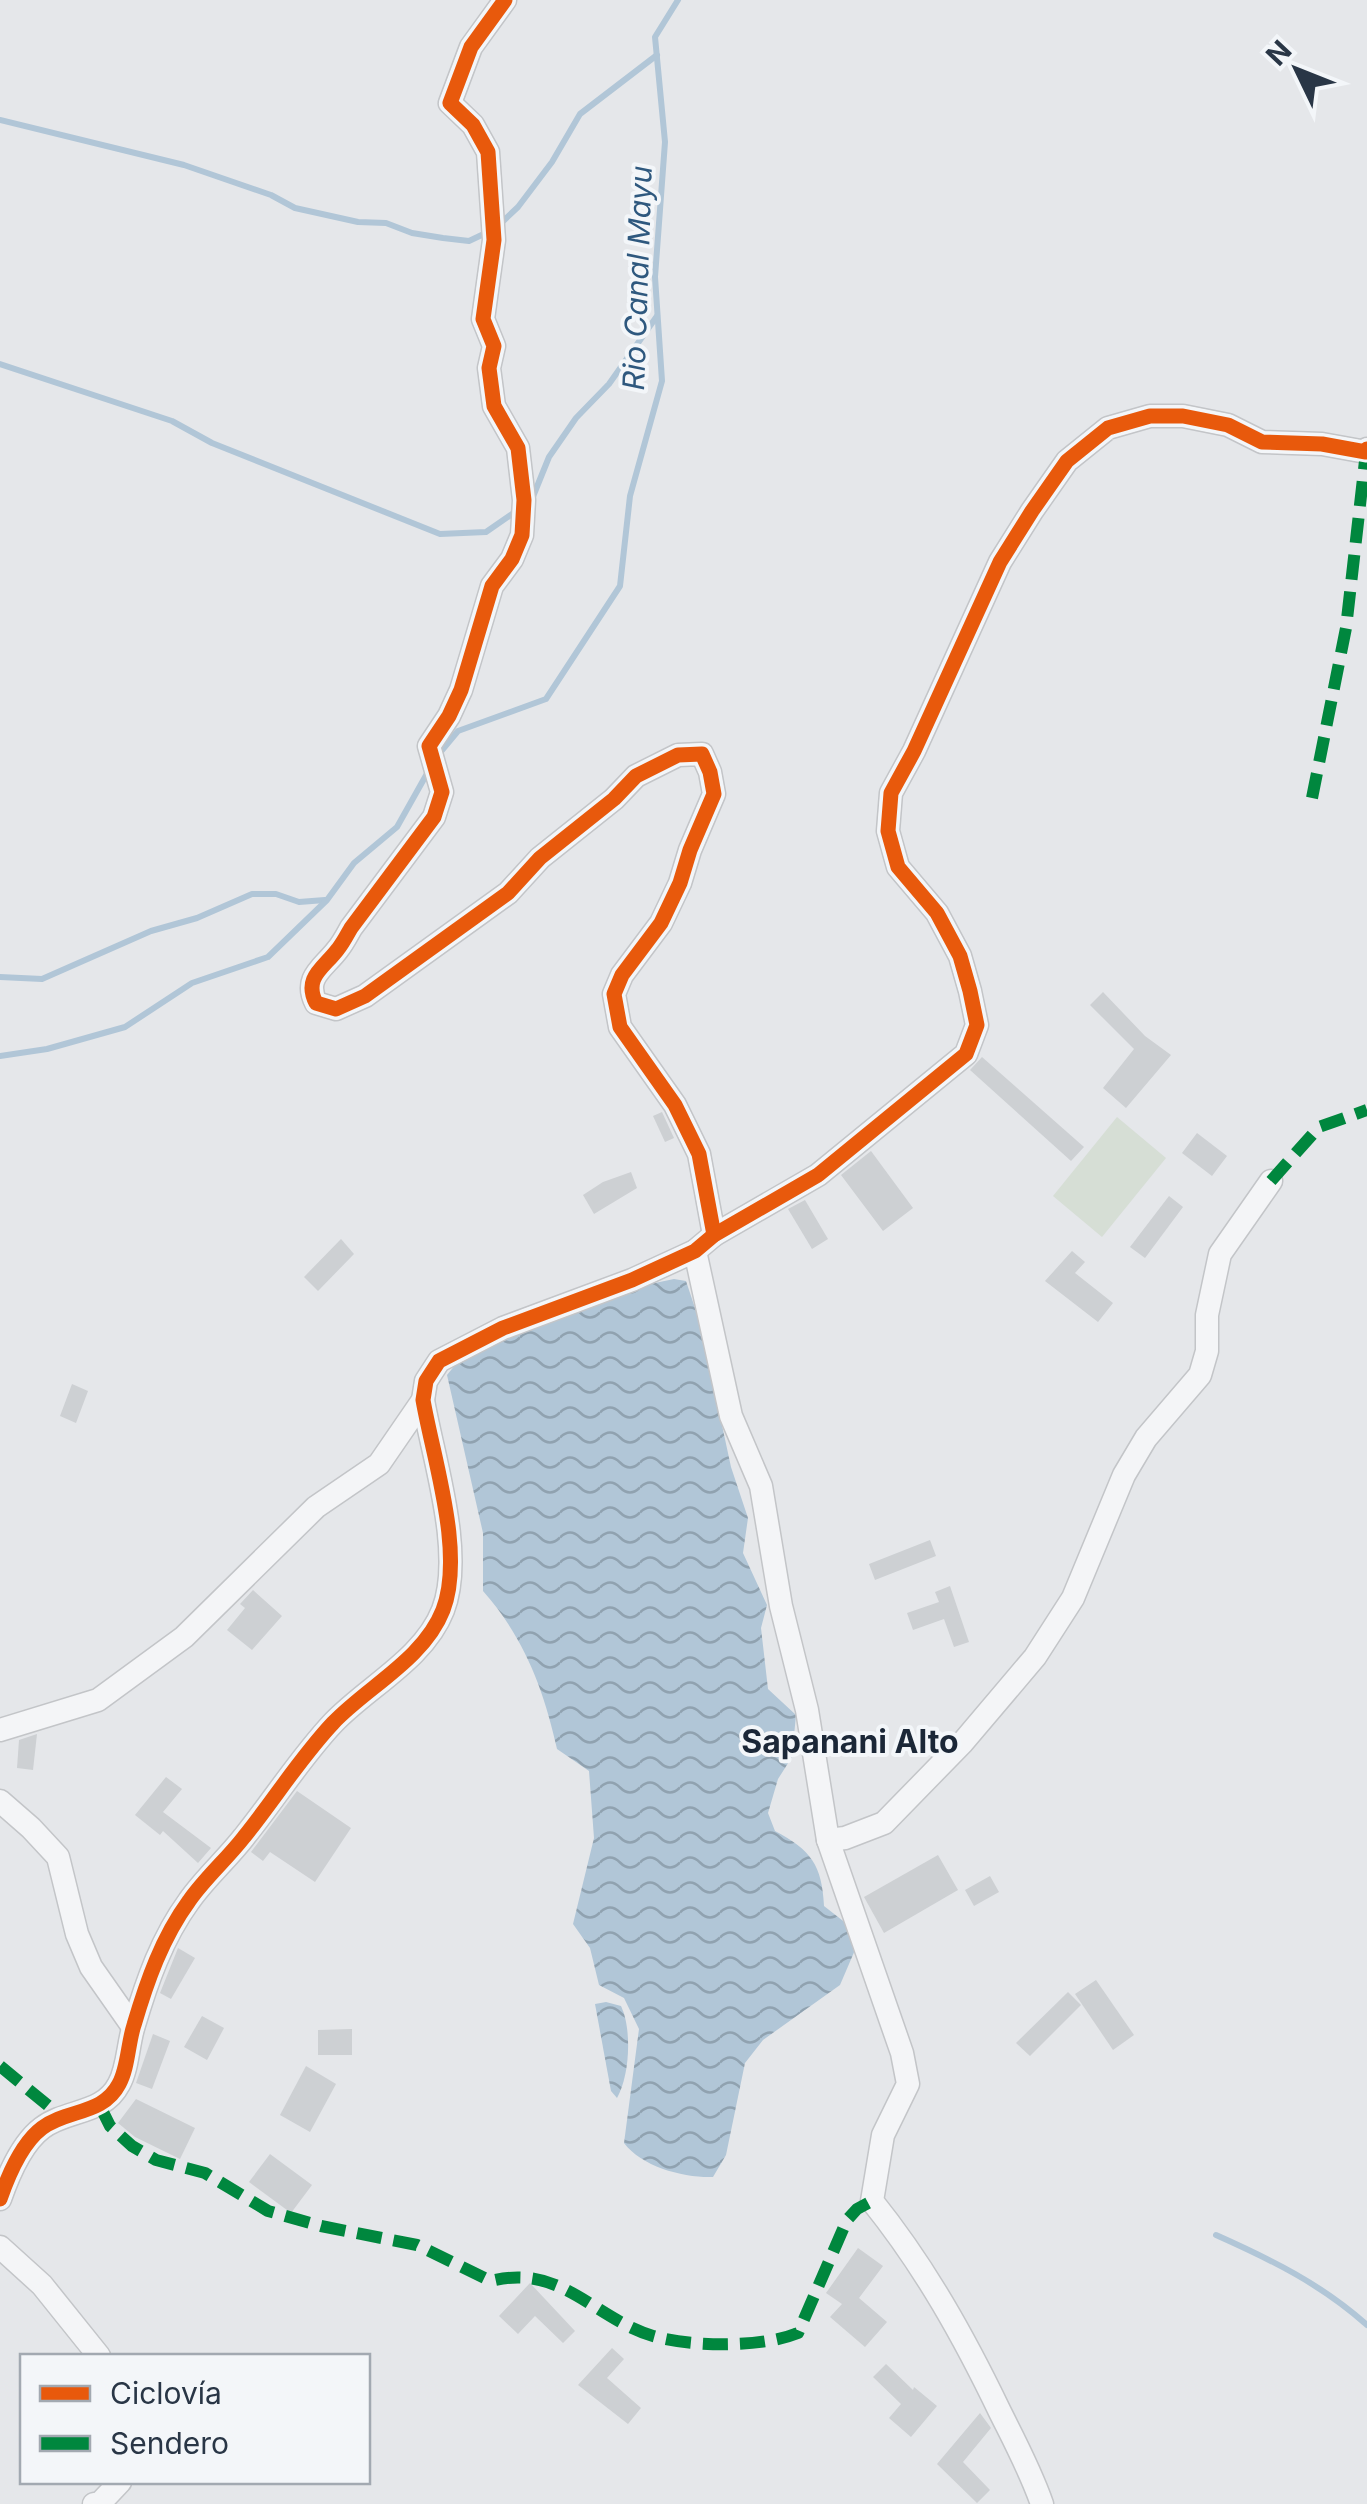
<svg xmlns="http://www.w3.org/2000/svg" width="1367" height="2504" font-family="Inter,sans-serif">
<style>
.garden{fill:#d6ded5}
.water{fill:url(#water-waves)}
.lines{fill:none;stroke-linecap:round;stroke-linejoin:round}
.stream{stroke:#b1c6d7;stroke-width:6}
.building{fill:#cdd0d3}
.minor-casing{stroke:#c3c5c8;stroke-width:25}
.minor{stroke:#f4f5f7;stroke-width:22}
.quiet{stroke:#00873e;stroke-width:12;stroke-dasharray:25 12;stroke-linecap:butt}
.cycleway-casing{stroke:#f3f6f9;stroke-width:21}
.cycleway{stroke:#e8590c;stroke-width:15}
.labels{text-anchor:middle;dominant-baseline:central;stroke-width:8;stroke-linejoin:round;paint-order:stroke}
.water-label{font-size:30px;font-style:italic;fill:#2e587e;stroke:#f3f6f9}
.quarter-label{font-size:32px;font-weight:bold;fill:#1b2737;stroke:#f3f6f9}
</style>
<defs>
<pattern id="water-waves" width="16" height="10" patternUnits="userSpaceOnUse" patternTransform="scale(2.5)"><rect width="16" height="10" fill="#b1c6d7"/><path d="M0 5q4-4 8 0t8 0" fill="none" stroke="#90a2b0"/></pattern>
</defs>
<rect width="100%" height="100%" fill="#e5e7ea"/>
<!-- garden -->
<path class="garden" d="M1117,1117L1166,1158L1102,1237L1053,1196Z"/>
<!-- water -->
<g class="water">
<path d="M674,1279L686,1281L700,1323L731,1467L748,1518L743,1553L767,1605L761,1628L768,1689L796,1715L792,1757L778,1779L768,1813L775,1831C811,1850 822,1865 824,1906L847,1924L855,1950L840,1985L763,2040L745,2063L726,2155L713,2177C684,2178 642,2167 624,2143L639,2029L624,1998L599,1985L590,1948L573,1924L594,1838L589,1771L557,1749C544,1690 524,1637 483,1591V1533L447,1375L460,1359L631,1288Z"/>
<path d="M606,2002L621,2006C632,2029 630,2075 617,2098L611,2091L595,2004Z"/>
</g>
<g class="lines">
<!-- stream -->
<g class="stream">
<path d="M0,120L184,165L271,195L295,208L358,222L386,223L412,233L443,238L469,241L488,232"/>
<path d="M499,225L518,207L552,162L580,114L657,55"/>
<path d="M0,364L172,421L212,443L440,534L486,532L515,512"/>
<path d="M532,499L549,457L576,418L609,384L657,316"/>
<path d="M438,755L458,731L546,699L620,586L630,496L662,381L655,277L665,142L655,37L678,0"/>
<path d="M0,977L42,979L151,931L197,918L252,894H276L299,902L325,900"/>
<path d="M0,1056L47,1049L125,1027L192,983L268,957L327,900L354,863L397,827L429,770"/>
<path d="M1216,2235C1272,2260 1321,2284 1367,2325"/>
</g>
</g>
<!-- building -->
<g class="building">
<path d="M1103,992L1145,1036L1171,1055L1126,1108L1103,1088L1134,1049L1090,1005Z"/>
<path d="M982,1057L1084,1147L1071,1161L970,1070Z"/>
<path d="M662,1112L674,1138L665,1142L653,1116Z"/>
<path d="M1197,1133L1227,1156L1212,1176L1182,1153Z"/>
<path d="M871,1151L913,1208L883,1231L841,1175Z"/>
<path d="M631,1172L637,1188L594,1214L583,1195L603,1182Z"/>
<path d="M1169,1196L1183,1207L1145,1258L1130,1247Z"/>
<path d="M805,1200L828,1239L812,1249L788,1209Z"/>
<path d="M341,1239L354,1254L318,1291L304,1277Z"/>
<path d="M1072,1251L1085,1262L1075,1273L1113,1303L1098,1322L1045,1281Z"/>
<path d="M72,1384L88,1391L76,1423L60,1416Z"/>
<path d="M930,1540L936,1556L875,1580L869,1564Z"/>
<path d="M950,1586L969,1642L954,1647L944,1619L913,1630L907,1613L939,1602L935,1592Z"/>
<path d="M253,1590L282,1616L252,1650L227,1630L245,1608L240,1604Z"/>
<path d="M37,1734L33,1770L17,1768L19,1740Z"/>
<path d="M166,1777L182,1789L163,1812L211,1848L198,1863L163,1831L160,1835L135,1815Z"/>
<path d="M297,1791L351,1828L315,1882L270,1852L263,1861L251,1852Z"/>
<path d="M938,1855L958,1890L884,1933L864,1897Z"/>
<path d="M990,1876L999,1892L974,1906L965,1890Z"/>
<path d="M178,1948L195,1958L171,1999L160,1993Z"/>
<path d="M1096,1980L1134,2035L1113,2050L1075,1994Z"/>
<path d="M1068,1992L1081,2005L1030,2056L1016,2043Z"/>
<path d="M202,2016L224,2028L207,2060L184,2047Z"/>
<path d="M352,2029V2055H318V2030Z"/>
<path d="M153,2034L170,2041L152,2089L136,2083Z"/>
<path d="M306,2066L336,2084L310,2132L280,2115Z"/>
<path d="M136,2099L195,2128L180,2159L135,2137L118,2123Z"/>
<path d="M270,2154L312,2185L291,2213L249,2182Z"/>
<path d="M858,2248L883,2266L859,2298L887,2322L865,2347L830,2317L842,2304L826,2293Z"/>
<path d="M530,2283L575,2331L563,2343L535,2316L518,2334L499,2316Z"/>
<path d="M612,2348L624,2359L607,2378L641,2408L628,2424L578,2385Z"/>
<path d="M886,2364L913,2390L914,2387L937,2406L911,2437L889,2418L901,2404L873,2377Z"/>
<path d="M980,2413L991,2428L963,2462L990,2490L977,2503L937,2464Z"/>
</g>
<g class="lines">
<defs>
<g id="minor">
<path d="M505,0L471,47L450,103L473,125L488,152L494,240L483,319L494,346L489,368L494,406L518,448L524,500L522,535L512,559L492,586L461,690L449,716L429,746L442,792L434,817L351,928C347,935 343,943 338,949C324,968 303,977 316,1003L336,1009L365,996L508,893L540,858L614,799L636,776L678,755L702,754L710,772L714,794L690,850L680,883L661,923L622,975L614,994L620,1027L675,1105L699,1154L714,1235"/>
<path d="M695,1251L731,1416L761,1486L781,1606L807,1710L828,1840L902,2053L908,2084L883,2135L872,2201C925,2267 964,2337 1000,2412C1015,2442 1031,2472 1042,2504"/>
<path d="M0,1730L98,1700L184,1637L316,1507L379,1464L423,1400"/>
<path d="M0,1801L31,1828L58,1857L77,1934L91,1967L133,2027"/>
<path d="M828,1840L845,1838L884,1823L963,1742L1035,1657L1073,1598L1124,1475L1146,1438L1200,1375L1207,1351V1315L1220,1254L1271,1181"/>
<path d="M0,2199C8,2176 22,2143 42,2128C67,2109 103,2115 119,2084C128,2068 128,2043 134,2025C147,1981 162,1938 189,1901C205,1878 227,1859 244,1837C274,1800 300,1758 333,1723C367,1687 424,1659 443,1610C465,1553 433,1458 423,1400L426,1381L439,1361L503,1328L632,1280L695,1251L714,1235L818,1175L966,1054L977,1025L970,991L960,956L937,913L898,867L888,831L891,793L914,751L1000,562L1032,511L1067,461L1108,428L1150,416H1183L1228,425L1262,442L1322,444L1366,452L1367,449"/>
<path d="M0,2247L42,2285L99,2356"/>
<path d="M94,2504L100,2503L120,2482"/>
</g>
</defs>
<!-- minor casing -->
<use href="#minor" class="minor-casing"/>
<!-- minor -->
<use href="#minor" class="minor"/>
<!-- quiet -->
<g class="quiet">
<path d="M1312,798L1346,628L1366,452"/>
<path d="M1271,1181L1319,1127L1367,1110"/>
<path d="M0,2066L63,2118"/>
<path d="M100,2106L110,2126L132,2146L156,2160L205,2173L268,2211L321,2226L417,2245L491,2281C561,2263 593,2318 653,2336C692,2347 761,2348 798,2333L847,2220L857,2209L872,2201"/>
</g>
<defs>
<g id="cycleway">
<path d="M505,0L471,47L450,103L473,125L488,152L494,240L483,319L494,346L489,368L494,406L518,448L524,500L522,535L512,559L492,586L461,690L449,716L429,746L442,792L434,817L351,928C347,935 343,943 338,949C324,968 303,977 316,1003L336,1009L365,996L508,893L540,858L614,799L636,776L678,755L702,754L710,772L714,794L690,850L680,883L661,923L622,975L614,994L620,1027L675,1105L699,1154L714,1235"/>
<path d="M0,2199C8,2176 22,2143 42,2128C67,2109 103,2115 119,2084C128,2068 128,2043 134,2025C147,1981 162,1938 189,1901C205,1878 227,1859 244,1837C274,1800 300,1758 333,1723C367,1687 424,1659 443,1610C465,1553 433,1458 423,1400L426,1381L439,1361L503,1328L632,1280L695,1251L714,1235L818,1175L966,1054L977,1025L970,991L960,956L937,913L898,867L888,831L891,793L914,751L1000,562L1032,511L1067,461L1108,428L1150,416H1183L1228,425L1262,442L1322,444L1366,452L1367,449"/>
</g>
</defs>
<!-- cycleway casing -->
<use href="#cycleway" class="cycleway-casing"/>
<!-- cycleway -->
<use href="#cycleway" class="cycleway"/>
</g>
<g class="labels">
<!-- water labels -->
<g class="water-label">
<text transform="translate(637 278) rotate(-88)">Rio Canal Mayu</text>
</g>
<!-- quarter labels -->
<g class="quarter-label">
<text x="850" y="1741">Sapanani Alto</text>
</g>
</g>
<!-- legend -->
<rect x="20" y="2354" width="350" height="130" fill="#f3f6f9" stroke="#a2a9b1" stroke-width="2.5"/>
<rect x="40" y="2386" width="50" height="15" fill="#e8590c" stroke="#a2a9b1" stroke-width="2.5"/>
<text x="110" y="2404" font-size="30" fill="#293646">Ciclovía</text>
<rect x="40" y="2436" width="50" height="15" fill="#00873e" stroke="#a2a9b1" stroke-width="2.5"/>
<text x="110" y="2454" font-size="30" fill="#293646">Sendero</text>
<!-- north arrow -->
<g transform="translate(1297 70) rotate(313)" stroke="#f3f6f9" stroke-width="8" paint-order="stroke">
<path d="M0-8L18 38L0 25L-18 38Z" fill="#293646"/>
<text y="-15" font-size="28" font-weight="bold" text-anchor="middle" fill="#293646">N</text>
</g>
</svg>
